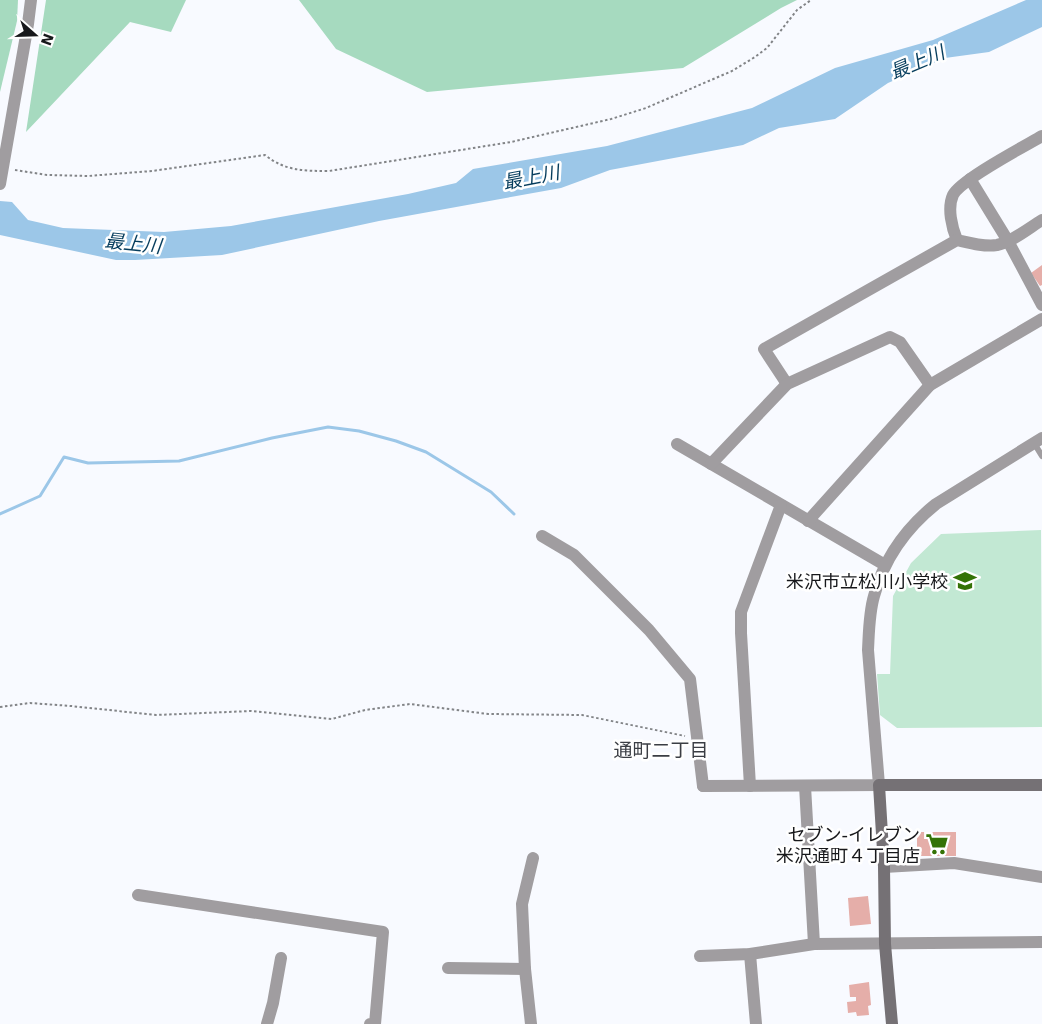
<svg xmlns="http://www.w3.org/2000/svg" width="1042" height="1024" font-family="'DejaVu Sans','Noto Sans JP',sans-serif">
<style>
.green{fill:#c2e8d3}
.forest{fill:#a6dabf}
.water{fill:#9cc7e8}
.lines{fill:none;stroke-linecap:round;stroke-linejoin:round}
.stream{stroke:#9cc7e8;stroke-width:3}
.building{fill:#e5aea9}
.path{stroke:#828487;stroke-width:2;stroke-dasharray:2.5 2.5;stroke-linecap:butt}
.service{stroke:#a09da0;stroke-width:6}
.minor{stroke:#a09da0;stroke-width:12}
.tertiary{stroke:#a09da0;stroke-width:12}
.secondary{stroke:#757175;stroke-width:12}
.labels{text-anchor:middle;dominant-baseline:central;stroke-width:5;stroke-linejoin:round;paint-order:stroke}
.poi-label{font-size:18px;fill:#17181b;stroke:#fff;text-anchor:end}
.water-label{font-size:19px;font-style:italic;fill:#063d5d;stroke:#fff}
.neighbourhood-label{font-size:19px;fill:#3b3e44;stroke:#fff}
</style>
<rect width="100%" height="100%" fill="#f8faff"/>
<!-- green -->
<path class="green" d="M1041,530L1042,727L897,728L880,715L877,674H890L893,596L911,563L941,534Z"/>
<!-- forest -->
<g class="forest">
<path d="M0,0H18L17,21L0,92Z"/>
<path d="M46,0H186L171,32L130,22L26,132Z"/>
<path d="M299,0H797L781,8L683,68L427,92L336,49Z"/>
</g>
<!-- water -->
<path class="water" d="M1026,0H1042V27L989,52L945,58L888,83L835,119L779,128L743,145L610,170L561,188L379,221L222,255L135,260H116L0,235V201L12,202L28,220L63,228L164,232L231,226L408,194L456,183L473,169L607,146L752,108L835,68L933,40Z"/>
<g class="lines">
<!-- stream -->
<path class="stream" d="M0,514L40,496L64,457L88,463L179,461L272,438L328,427L359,431L396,441L426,452L491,492L514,514"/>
</g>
<!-- building -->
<g class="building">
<path d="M1042,265V285L1040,286L1031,273Z"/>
<rect x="917" y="832" width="39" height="24"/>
<path d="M868,896L871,924L850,926L848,898Z"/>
<path d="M869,982L871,1005L868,1006L869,1015L857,1016L856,1012L848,1013L847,1002L856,1001V997H850L849,985Z"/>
</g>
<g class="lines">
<!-- path -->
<g class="path">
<path d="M15,170L47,175L88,176L152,171L265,155C285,171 304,171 329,171L511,142L611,119L646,108L732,71L755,57L767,48L797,10L811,0"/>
<path d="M0,707L30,703L71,706L156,715L251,711L332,719L365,710L410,704L488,714L582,715L685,736"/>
</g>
<!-- service -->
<path class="service" d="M1034,443L1042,456"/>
<!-- minor -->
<g class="minor">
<path d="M970,179L1008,241L1042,305"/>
<path d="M957,240C952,228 947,208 953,195C960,180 1025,146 1042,136"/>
<path d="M787,384L764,349L957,240C970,243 984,247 997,245C1012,242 1029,228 1042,220"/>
<path d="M677,444L885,565"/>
<path d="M711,464L787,384L890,337L900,342L930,385"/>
<path d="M808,521L930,385L1042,319"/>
<path d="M542,536L574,555L649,630L690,679L703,786"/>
<path d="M750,786L741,633V612L781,505"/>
<path d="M805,786L814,944"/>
<path d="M884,867L954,863L1042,877"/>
<path d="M138,895L383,932L375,1024H370"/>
<path d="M750,954L756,1024"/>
<path d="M700,956L750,954L814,944L1042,942"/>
<path d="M448,968L525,969"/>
<path d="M267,1024L273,1003L281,958"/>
<path d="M531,1024L525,969L522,904L533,858"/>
</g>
<!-- tertiary -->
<g class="tertiary">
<path d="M0,184L28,24L31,0"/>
<path d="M703,786L879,785L868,650C869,632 869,613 874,596C884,559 906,528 936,504L1042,438"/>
</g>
<!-- secondary -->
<path class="secondary" d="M892,1024L885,944L884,867L879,785H1042"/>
</g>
<!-- icons -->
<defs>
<symbol id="school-bare" viewBox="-9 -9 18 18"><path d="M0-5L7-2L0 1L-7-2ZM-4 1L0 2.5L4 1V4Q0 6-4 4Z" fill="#347206" stroke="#fff" stroke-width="2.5" paint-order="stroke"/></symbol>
<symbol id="supermarket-bare" viewBox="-9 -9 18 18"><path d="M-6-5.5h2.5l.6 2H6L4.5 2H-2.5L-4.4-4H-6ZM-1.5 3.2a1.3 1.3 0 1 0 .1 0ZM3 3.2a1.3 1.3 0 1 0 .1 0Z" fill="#347206" stroke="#fff" stroke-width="2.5" paint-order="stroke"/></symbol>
</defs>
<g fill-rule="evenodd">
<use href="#school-bare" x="949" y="565" width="32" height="32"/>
<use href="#supermarket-bare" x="921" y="828" width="32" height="32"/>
</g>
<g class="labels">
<!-- poi labels -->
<g class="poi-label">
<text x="948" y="581">米沢市立松川小学校</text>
<text x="920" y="834">セブン-イレブン<tspan x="920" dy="21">米沢通町４丁目店</tspan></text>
</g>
<!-- water labels -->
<g class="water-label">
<text transform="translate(917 62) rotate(-23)">最上川</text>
<text transform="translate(531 177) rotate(-11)">最上川</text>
<text transform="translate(133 243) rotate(6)">最上川</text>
</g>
<!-- neighbourhood labels -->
<g class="neighbourhood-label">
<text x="661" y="750">通町二丁目</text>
</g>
</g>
<!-- north arrow -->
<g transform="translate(35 35) rotate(110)" stroke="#ffffff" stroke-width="4" paint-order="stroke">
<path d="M0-4L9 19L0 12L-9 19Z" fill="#17181b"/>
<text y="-8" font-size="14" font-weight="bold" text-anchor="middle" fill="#17181b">N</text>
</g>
</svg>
